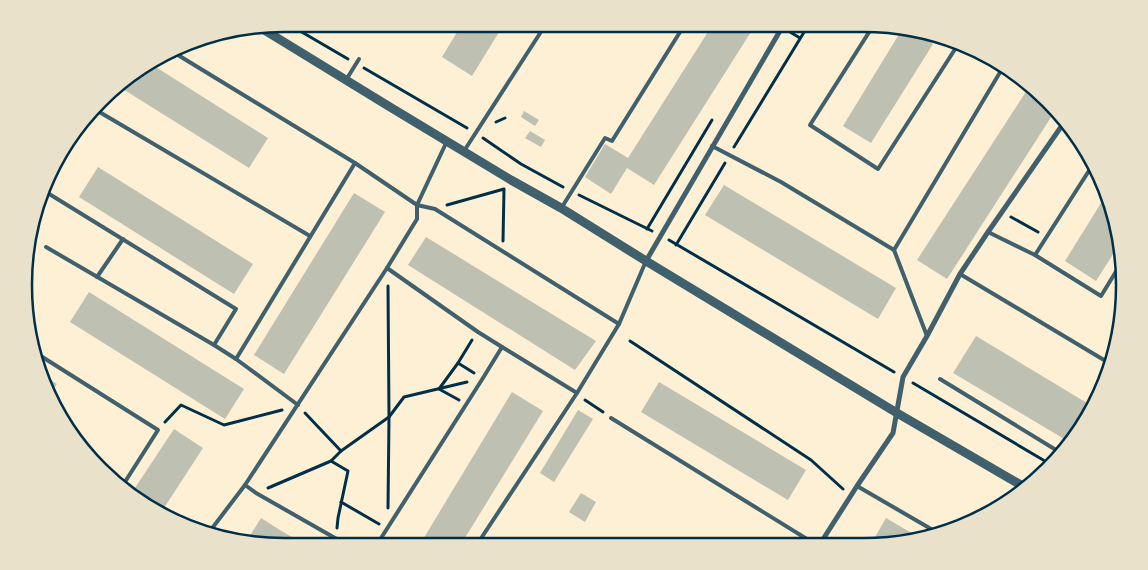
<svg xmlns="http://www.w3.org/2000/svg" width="1148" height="570" font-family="'Roboto Condensed',sans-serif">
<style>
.building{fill:#bec0b2}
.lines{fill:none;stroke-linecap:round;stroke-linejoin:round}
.path{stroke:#003049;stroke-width:3}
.service{stroke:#3f606c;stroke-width:4}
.minor{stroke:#3f606c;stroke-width:5}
.tertiary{stroke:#3f606c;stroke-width:9}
.rim{fill:none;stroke:#003049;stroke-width:2.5}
</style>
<rect width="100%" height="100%" fill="#fdf0d5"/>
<!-- building -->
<g class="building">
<path d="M462,24H504L472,76L442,57Z"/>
<path d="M713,24H756L654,185L627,168L611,194L585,177L605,144L628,158Z"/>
<path d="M901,31L918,35L933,44L871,143L843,126Z"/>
<path d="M151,64L268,138L249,168L118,86L126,78Z"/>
<path d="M1027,90L1052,107L1055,111L947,279L917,260Z"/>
<path d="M524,111L539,120L535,126L521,117Z"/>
<path d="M530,131L545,140L541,147L525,138Z"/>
<path d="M98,167L253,264L234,294L79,197Z"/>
<path d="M724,185L896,288L878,319L705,215Z"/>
<path d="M354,193L385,212L284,374L254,355Z"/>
<path d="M1106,195L1117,248L1096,281L1065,261Z"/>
<path d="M426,237L596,341L575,370L408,265Z"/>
<path d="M89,292L244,389L225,419L70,322Z"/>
<path d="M976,336L1092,406L1071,443L953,373Z"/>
<path d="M43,375L57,384L49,395Z"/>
<path d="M659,382L806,470L788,500L641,412Z"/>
<path d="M512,392L543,411L460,546H419Z"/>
<path d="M578,410L593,419L554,482L540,473Z"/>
<path d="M174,429L203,448L162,511L133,491Z"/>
<path d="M581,493L596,502L585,522L569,512Z"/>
<path d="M261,518L280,530L307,546H285L248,539Z"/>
<path d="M886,518L920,538L897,544H871Z"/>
</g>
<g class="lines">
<!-- path -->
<g class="path">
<path d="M288,24L348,59"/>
<path d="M790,32L800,38"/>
<path d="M364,68L467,128"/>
<path d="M496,122L505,118"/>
<path d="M483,138L521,164L563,187"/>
<path d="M734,147L809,24"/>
<path d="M579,195L652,231"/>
<path d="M447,205L504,189L503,241"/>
<path d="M1011,217L1038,232"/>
<path d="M647,229L712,120"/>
<path d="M669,240L894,372"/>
<path d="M676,245L725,163"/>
<path d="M630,341L811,460L843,489"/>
<path d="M458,363L472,340"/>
<path d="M913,383L1050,464"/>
<path d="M459,400L439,389L458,363L474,373"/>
<path d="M585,400L603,412"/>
<path d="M305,413L341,451L389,417L404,397L467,382"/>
<path d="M165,422L181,405L224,425L282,410"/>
<path d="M268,488L331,461"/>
<path d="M341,502L379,524"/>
<path d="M388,508L389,417L388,286"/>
<path d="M337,528L338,518L348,471L331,461L341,451"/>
</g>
<!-- service -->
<g class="service">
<path d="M873,26L810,125L878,169L959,43"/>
<path d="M173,52L355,163L417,205L435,209L619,324"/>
<path d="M346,80L359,59"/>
<path d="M96,110L310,236"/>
<path d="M712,146L781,182L894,250L927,336"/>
<path d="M464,151L546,24"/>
<path d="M46,192L236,309L214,345L236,359L298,405"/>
<path d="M562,207L605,138L612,141L685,24"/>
<path d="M988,232L1035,255L1101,296L1120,265"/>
<path d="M46,247L214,345"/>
<path d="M894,250L1002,69"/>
<path d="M1035,255L1092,166"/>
<path d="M387,268L478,332L502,347"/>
<path d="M960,274L1109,363"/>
<path d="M97,277L123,239"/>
<path d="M36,353L158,430L123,485"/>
<path d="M236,359L355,163"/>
<path d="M940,379L1061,453"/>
<path d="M611,418L815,544"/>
<path d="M857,486L938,533"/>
<path d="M210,531L245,485"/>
<path d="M349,546L256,493L245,485L387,268L417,219V205L447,141"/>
<path d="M376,546L483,378L502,347L577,393L619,324L646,261"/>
<path d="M476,546L577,393"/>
</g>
<!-- minor -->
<g class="minor">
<path d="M646,261L784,24"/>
<path d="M820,544L857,486L893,433L903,377L927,336L960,274L988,232L1063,124"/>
</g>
<!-- tertiary -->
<path class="tertiary" d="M261,28L390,107L511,180L561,208L646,261L897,413L1026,488"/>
</g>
<!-- crop -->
<path d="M0 0H1148V570H0ZM284 32H864A252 252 0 0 1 1116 284V286A252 252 0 0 1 864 538H284A252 252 0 0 1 32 286V284A252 252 0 0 1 284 32Z" fill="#e9e1ca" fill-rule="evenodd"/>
<path class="rim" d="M284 32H864A252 252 0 0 1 1116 284V286A252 252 0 0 1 864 538H284A252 252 0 0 1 32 286V284A252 252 0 0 1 284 32Z"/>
</svg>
